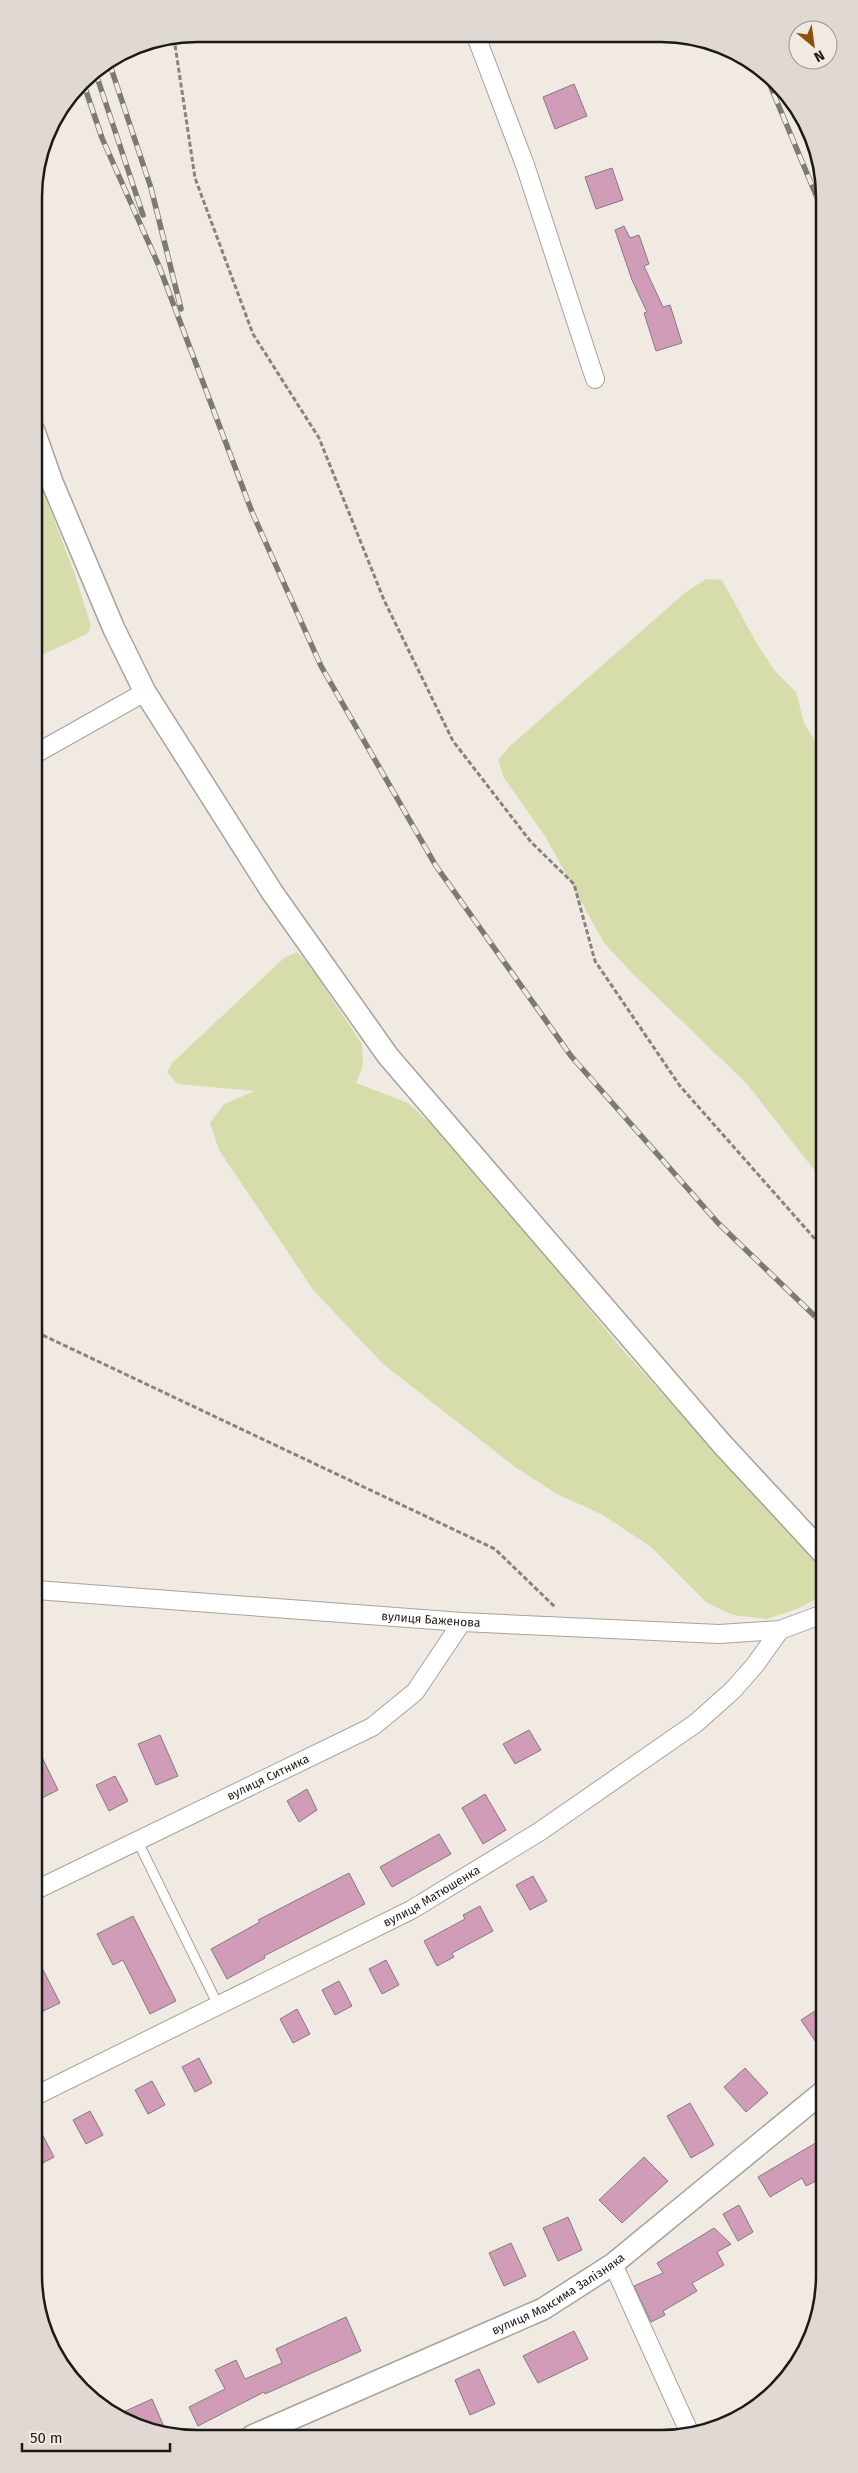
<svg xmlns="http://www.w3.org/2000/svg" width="858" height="2473" font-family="'Fira Sans',sans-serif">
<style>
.green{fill:#d6ddab}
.building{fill:#d19cb7;stroke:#847b7f}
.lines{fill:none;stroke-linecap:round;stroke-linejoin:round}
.service-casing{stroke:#a8a29c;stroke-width:11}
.minor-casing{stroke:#a8a29c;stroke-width:20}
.tertiary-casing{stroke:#a8a29c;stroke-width:24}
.path{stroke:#88837f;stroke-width:3;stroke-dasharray:5 2.5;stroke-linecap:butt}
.service{stroke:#fff;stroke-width:9}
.minor{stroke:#fff;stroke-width:18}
.tertiary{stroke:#fff;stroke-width:21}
.rail-casing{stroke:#7d7974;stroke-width:5.5}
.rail{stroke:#f1eae3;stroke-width:4;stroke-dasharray:11;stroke-linecap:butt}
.labels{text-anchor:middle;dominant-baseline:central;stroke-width:4;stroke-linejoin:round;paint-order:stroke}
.street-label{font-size:12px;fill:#1c1917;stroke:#f1eae3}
.rim{fill:none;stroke:#1c1917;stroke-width:2.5}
</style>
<rect width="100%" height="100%" fill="#f1eae3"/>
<!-- green -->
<g class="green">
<path d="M35,469L75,575L91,626L87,634L35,658Z"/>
<path d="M706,579L722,580L756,642L774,670L796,692L804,723L822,753V1180L747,1084L632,973L604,943L545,836L504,778L498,760L510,746L686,592Z"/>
<path d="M297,952L308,963L362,1044L363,1065L356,1083L408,1103L432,1125L531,1238L620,1347L814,1560L823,1576L822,1596L799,1608L767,1619L733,1615L707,1603L651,1547L603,1515L557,1494L515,1467L383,1364L314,1291L219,1150L210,1123L224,1104L255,1091L178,1084L167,1073L172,1063L284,958Z"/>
</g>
<!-- building -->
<g class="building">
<path d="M574,84L587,116L555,129L543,97Z"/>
<path d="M612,168L623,200L596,209L585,177Z"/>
<path d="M624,226L630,238L639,235L649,264L644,266L663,307L670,305L682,343L656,351L644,313L647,312L632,280L615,230Z"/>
<path d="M529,1730L541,1750L515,1764L503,1744Z"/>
<path d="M160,1735L178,1776L156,1785L138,1744Z"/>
<path d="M36,1745L58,1790L36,1801Z"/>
<path d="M115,1776L128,1801L109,1811L96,1785Z"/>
<path d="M307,1789L317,1810L299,1822L287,1801Z"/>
<path d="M485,1794L506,1830L483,1844L462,1808Z"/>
<path d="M439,1834L451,1854L392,1887L380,1867Z"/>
<path d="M349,1873L365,1904L264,1956L265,1958L227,1979L211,1949L260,1922L258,1920Z"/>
<path d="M533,1876L547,1901L530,1910L516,1885Z"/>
<path d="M480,1906L493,1931L452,1953L454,1957L437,1966L424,1941L465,1919L463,1915Z"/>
<path d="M133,1916L176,2001L150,2014L123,1960L113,1965L97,1934Z"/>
<path d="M36,1956L60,2003L37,2014Z"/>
<path d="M386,1960L399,1985L382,1994L369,1969Z"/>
<path d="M339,1981L352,2006L335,2015L322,1990Z"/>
<path d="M824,2005V2054L801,2020Z"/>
<path d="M297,2009L310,2034L293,2043L280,2019Z"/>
<path d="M199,2058L212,2083L195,2092L182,2067Z"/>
<path d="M745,2068L768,2093L746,2112L724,2087Z"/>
<path d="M152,2081L165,2105L148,2114L135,2090Z"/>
<path d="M690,2103L714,2145L691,2158L667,2116Z"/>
<path d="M90,2111L103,2135L86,2144L73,2120Z"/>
<path d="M37,2124L54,2157L37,2166Z"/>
<path d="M824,2138V2177L806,2186L802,2178L770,2197L758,2177Z"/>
<path d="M644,2157L668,2181L622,2223L599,2200Z"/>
<path d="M739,2205L753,2232L738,2241L723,2214Z"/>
<path d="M568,2217L582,2250L558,2261L543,2228Z"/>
<path d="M714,2228L731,2244L717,2252L724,2265L692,2283L697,2291L663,2311L665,2315L651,2322L634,2286L663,2273L657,2263Z"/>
<path d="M511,2243L526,2276L504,2286L489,2253Z"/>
<path d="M346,2317L361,2351L265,2394L264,2392L198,2426L189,2407L225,2389L215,2370L236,2360L245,2379L282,2363L276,2349Z"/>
<path d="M574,2331L588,2359L538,2383L523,2356Z"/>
<path d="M479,2369L495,2404L470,2415L455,2380Z"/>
<path d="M152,2399L168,2436L126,2423L121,2413Z"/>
</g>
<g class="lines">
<defs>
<path id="service" d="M138,1842L218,2005"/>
<g id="minor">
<path d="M476,36L525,165L595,379"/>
<path d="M35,754L145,692"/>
<path id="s1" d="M36,1590L462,1622L719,1634L780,1630L823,1614"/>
<path id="s2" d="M36,1890L372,1727L415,1692L462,1622"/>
<path id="s3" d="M37,2095L411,1910L539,1832L696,1723L733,1690L755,1665L780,1630"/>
<path d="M613,2264L691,2436"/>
</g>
<g id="tertiary">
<path d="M34,431L52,482L114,629L145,692L272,892L388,1056L722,1444L823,1553"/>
<path id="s4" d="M252,2436L543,2309L613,2264L824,2091"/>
</g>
</defs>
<!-- service casing -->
<use href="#service" class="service-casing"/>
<!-- minor casing -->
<use href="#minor" class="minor-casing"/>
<!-- tertiary casing -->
<use href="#tertiary" class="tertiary-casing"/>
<!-- path -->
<g class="path">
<path d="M174,38L195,178L253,334L319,438L384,600L453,741L531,842L574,884L595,961L680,1086L823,1248"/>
<path d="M36,1332L495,1549L555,1607"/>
</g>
<!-- service -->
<use href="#service" class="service"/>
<!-- minor -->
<use href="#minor" class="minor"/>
<!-- tertiary -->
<use href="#tertiary" class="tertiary"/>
<defs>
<g id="rail">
<path d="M109,62L151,188L181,309"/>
<path d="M95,71L143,215"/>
<path d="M765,73L821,207"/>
<path d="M83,82L102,138L159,266L252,512L321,666L436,866L571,1056L718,1223L823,1324"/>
</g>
</defs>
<!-- rail casing -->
<use href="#rail" class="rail-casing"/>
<!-- rail -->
<use href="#rail" class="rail"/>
</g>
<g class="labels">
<!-- street labels -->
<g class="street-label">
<text stroke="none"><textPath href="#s1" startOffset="396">вулиця Баженова</textPath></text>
<text stroke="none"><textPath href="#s2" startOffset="258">вулиця Ситника</textPath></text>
<text stroke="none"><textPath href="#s3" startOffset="442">вулиця Матюшенка</textPath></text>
<text stroke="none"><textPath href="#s4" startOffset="338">вулиця Максима Залізняка</textPath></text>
</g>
</g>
<!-- crop -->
<path d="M0 0H858V2473H0ZM197 42H661A155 155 0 0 1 816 197V2275A155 155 0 0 1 661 2430H197A155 155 0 0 1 42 2275V197A155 155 0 0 1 197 42Z" fill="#e0d9d3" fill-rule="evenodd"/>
<path class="rim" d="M197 42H661A155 155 0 0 1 816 197V2275A155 155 0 0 1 661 2430H197A155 155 0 0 1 42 2275V197A155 155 0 0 1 197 42Z"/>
<!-- north arrow -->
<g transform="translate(813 45) rotate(151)"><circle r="24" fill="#f1eae3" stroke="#9c9691"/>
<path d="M0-4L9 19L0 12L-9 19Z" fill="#8c510d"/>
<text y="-8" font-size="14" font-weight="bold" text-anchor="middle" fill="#1c1917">N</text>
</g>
<!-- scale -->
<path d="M22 2443v8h148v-8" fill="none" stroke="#1c1917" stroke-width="2.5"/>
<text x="30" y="2443" font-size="15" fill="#1c1917" stroke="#f1eae3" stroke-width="4" paint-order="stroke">50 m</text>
</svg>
